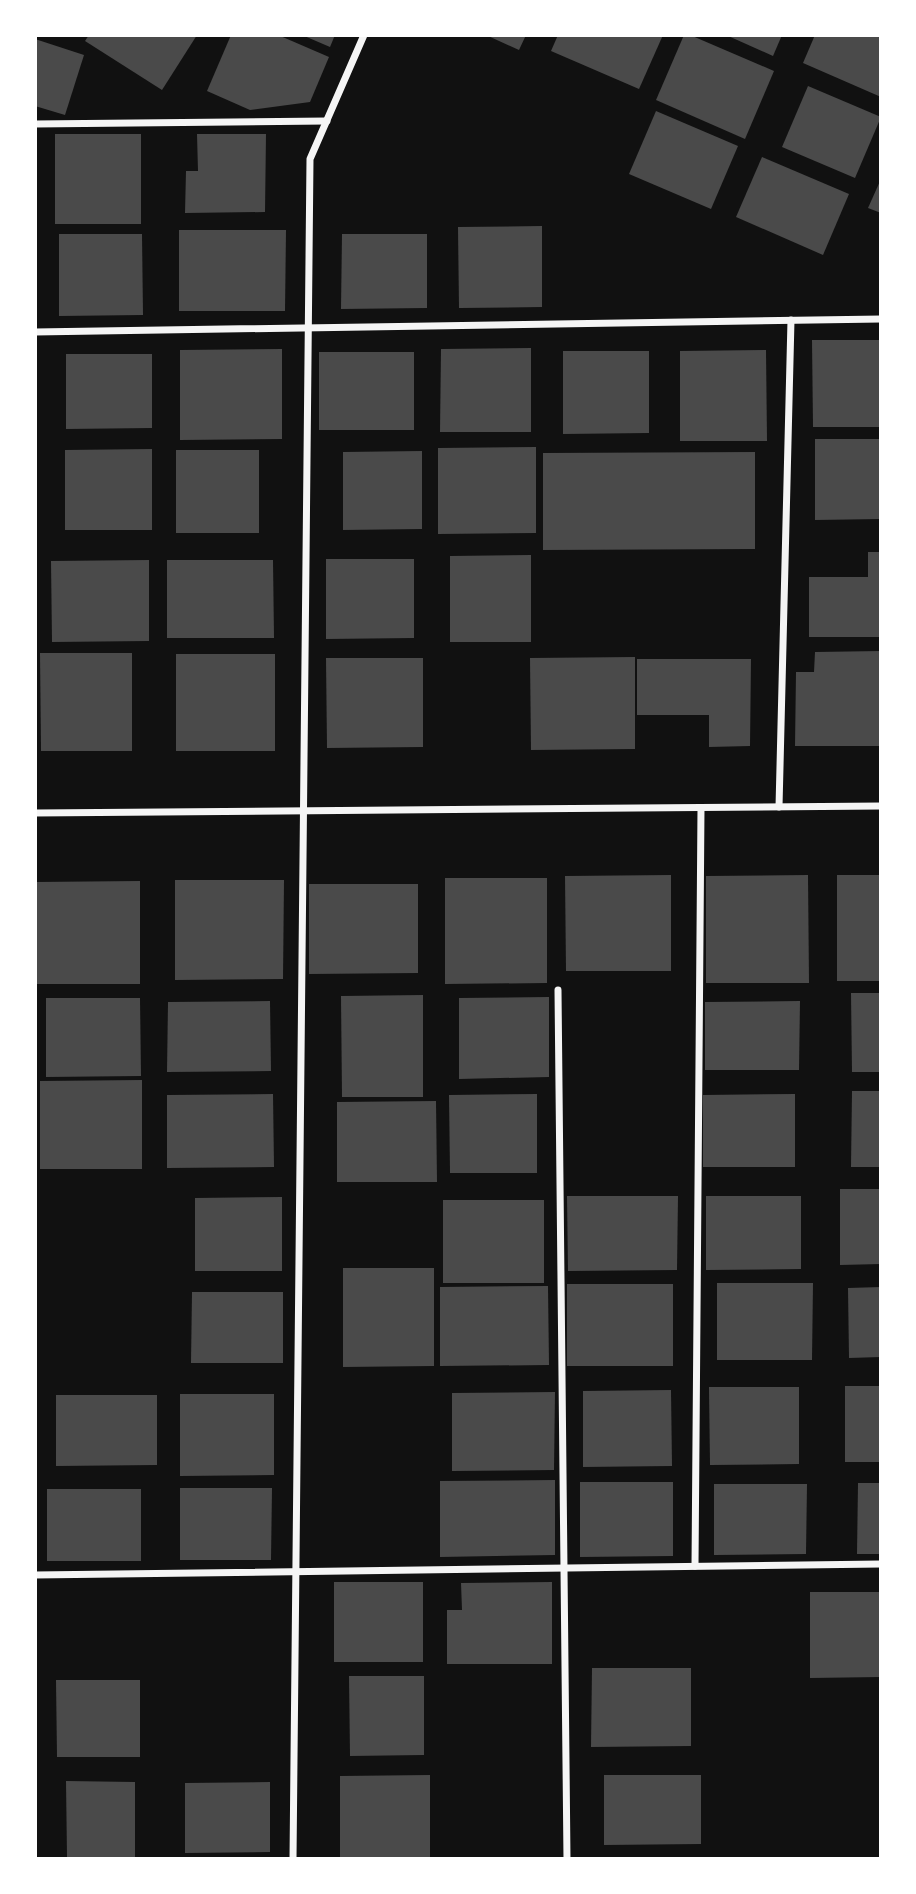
<svg xmlns="http://www.w3.org/2000/svg" width="916" height="1894" font-family="'Archivo Narrow',sans-serif">
<style>
.building{fill:#4a4a4a}
.lines{fill:none;stroke-linecap:round;stroke-linejoin:round}
.minor{stroke:#f5f5f5;stroke-width:7}
</style>
<rect width="100%" height="100%" fill="#111"/>
<!-- building -->
<g class="building">
<path d="M89,35H197L162,90L85,41Z"/>
<path d="M231,35H278L329,57L310,102L250,110L207,91Z"/>
<path d="M302,35H335L330,47Z"/>
<path d="M486,35H526L519,50Z"/>
<path d="M558,35H663L639,89L551,51Z"/>
<path d="M684,35H690L774,71L745,139L656,100Z"/>
<path d="M726,35H782L773,56Z"/>
<path d="M815,35H881V97L803,63Z"/>
<path d="M35,39L84,55L65,115L35,106Z"/>
<path d="M808,86L881,117L855,178L782,147Z"/>
<path d="M656,111L738,146L711,209L629,174Z"/>
<rect x="55" y="134" width="86" height="90"/>
<path d="M197,134H266L265,212L185,213L186,171H198Z"/>
<path d="M762,157L849,194L823,255L736,217Z"/>
<path d="M881,179V213L868,208Z"/>
<path d="M542,226V307L459,308L458,227Z"/>
<path d="M179,230H286L285,311H179Z"/>
<path d="M59,234H142L143,315L59,316Z"/>
<path d="M342,234H427V308L341,309Z"/>
<path d="M812,340H881V427H813Z"/>
<path d="M531,348V432H440L441,349Z"/>
<path d="M282,349V439L180,440V350Z"/>
<path d="M766,350L767,441H680V351Z"/>
<path d="M563,351H649V433L563,434Z"/>
<rect x="319" y="352" width="95" height="78"/>
<path d="M66,354H152V428L66,429Z"/>
<path d="M815,439H881V519L815,520Z"/>
<path d="M536,447V533L438,534V448Z"/>
<path d="M152,449V530H65V450Z"/>
<rect x="176" y="450" width="83" height="83"/>
<path d="M422,451V529L343,530V452Z"/>
<path d="M755,452V549L543,550V453Z"/>
<path d="M868,552H881V637H809V577H868Z"/>
<path d="M531,555V642H450V556Z"/>
<path d="M326,559H414V638L326,639Z"/>
<path d="M149,560V641L52,642L51,561Z"/>
<path d="M167,560H273L274,638H167Z"/>
<path d="M881,651V746H795L796,672H814L815,652Z"/>
<path d="M40,653H132V751H41Z"/>
<rect x="176" y="654" width="99" height="97"/>
<path d="M635,657V749L531,750L530,658Z"/>
<path d="M326,658H423V747L327,748Z"/>
<path d="M637,659H751L750,746L709,747V715H637Z"/>
<path d="M671,875V971H566L565,876Z"/>
<path d="M808,875L809,983H706V876Z"/>
<rect x="837" y="875" width="44" height="106"/>
<path d="M445,878H547V983L445,984Z"/>
<path d="M175,880H284L283,979L175,980Z"/>
<path d="M140,881V984H35V882Z"/>
<path d="M309,884H418V973L309,974Z"/>
<path d="M851,993H881V1072H852Z"/>
<path d="M423,995V1097H342L341,996Z"/>
<path d="M549,997V1077L459,1079V998Z"/>
<path d="M46,998H140L141,1076L46,1077Z"/>
<path d="M270,1001L271,1071L167,1072L168,1002Z"/>
<path d="M800,1001L799,1070H705V1002Z"/>
<path d="M142,1080V1169H40V1081Z"/>
<path d="M852,1091H881V1167H851Z"/>
<path d="M273,1094L274,1167L167,1168V1095Z"/>
<path d="M537,1094V1173H450L449,1095Z"/>
<path d="M795,1094V1167H703V1095Z"/>
<path d="M436,1101L437,1182H337V1102Z"/>
<path d="M840,1189H881V1264L840,1265Z"/>
<path d="M567,1196H678L677,1270L568,1271Z"/>
<path d="M706,1196H801V1269L706,1270Z"/>
<path d="M282,1197V1271H195V1198Z"/>
<rect x="443" y="1200" width="101" height="83"/>
<path d="M343,1268H434V1366L343,1367Z"/>
<path d="M717,1283H813L812,1360H717Z"/>
<rect x="567" y="1284" width="106" height="82"/>
<path d="M548,1286L549,1365L440,1366V1287Z"/>
<path d="M881,1287V1357L849,1358L848,1288Z"/>
<path d="M192,1292H283V1363H191Z"/>
<rect x="845" y="1386" width="36" height="76"/>
<path d="M709,1387H799V1464L710,1465Z"/>
<path d="M671,1390L672,1466L583,1467V1391Z"/>
<path d="M555,1392L554,1470L452,1471V1393Z"/>
<path d="M180,1394H274V1475L180,1476Z"/>
<path d="M56,1395H157V1465L56,1466Z"/>
<path d="M555,1480V1555L440,1557V1481Z"/>
<path d="M580,1482H673V1556L580,1557Z"/>
<path d="M858,1483H881V1554H857Z"/>
<path d="M714,1484H807L806,1554L714,1555Z"/>
<path d="M180,1488H272L271,1560H180Z"/>
<rect x="47" y="1489" width="94" height="72"/>
<rect x="334" y="1582" width="89" height="80"/>
<path d="M552,1582V1664H447V1610H462L461,1583Z"/>
<path d="M810,1592H881V1677L810,1678Z"/>
<path d="M592,1668H691V1746L591,1747Z"/>
<path d="M349,1676H424V1755L350,1756Z"/>
<path d="M56,1680H140V1757H57Z"/>
<path d="M430,1775V1859H340V1776Z"/>
<path d="M604,1775H701V1844L604,1845Z"/>
<path d="M66,1781L135,1782V1857H67Z"/>
<path d="M270,1782V1852L185,1853V1783Z"/>
</g>
<g class="lines">
<!-- minor -->
<g class="minor">
<path d="M35,124L327,121"/>
<path d="M35,332L881,319"/>
<path d="M779,807L791,320"/>
<path d="M35,813L881,806"/>
<path d="M558,990L567,1859"/>
<path d="M695,1566L701,808"/>
<path d="M35,1575L881,1564"/>
<path d="M293,1859L310,159L364,35"/>
</g>
</g>
<!-- border -->
<rect width="916" height="1894" fill="none" stroke="#ffffff" stroke-width="74"/>
</svg>
